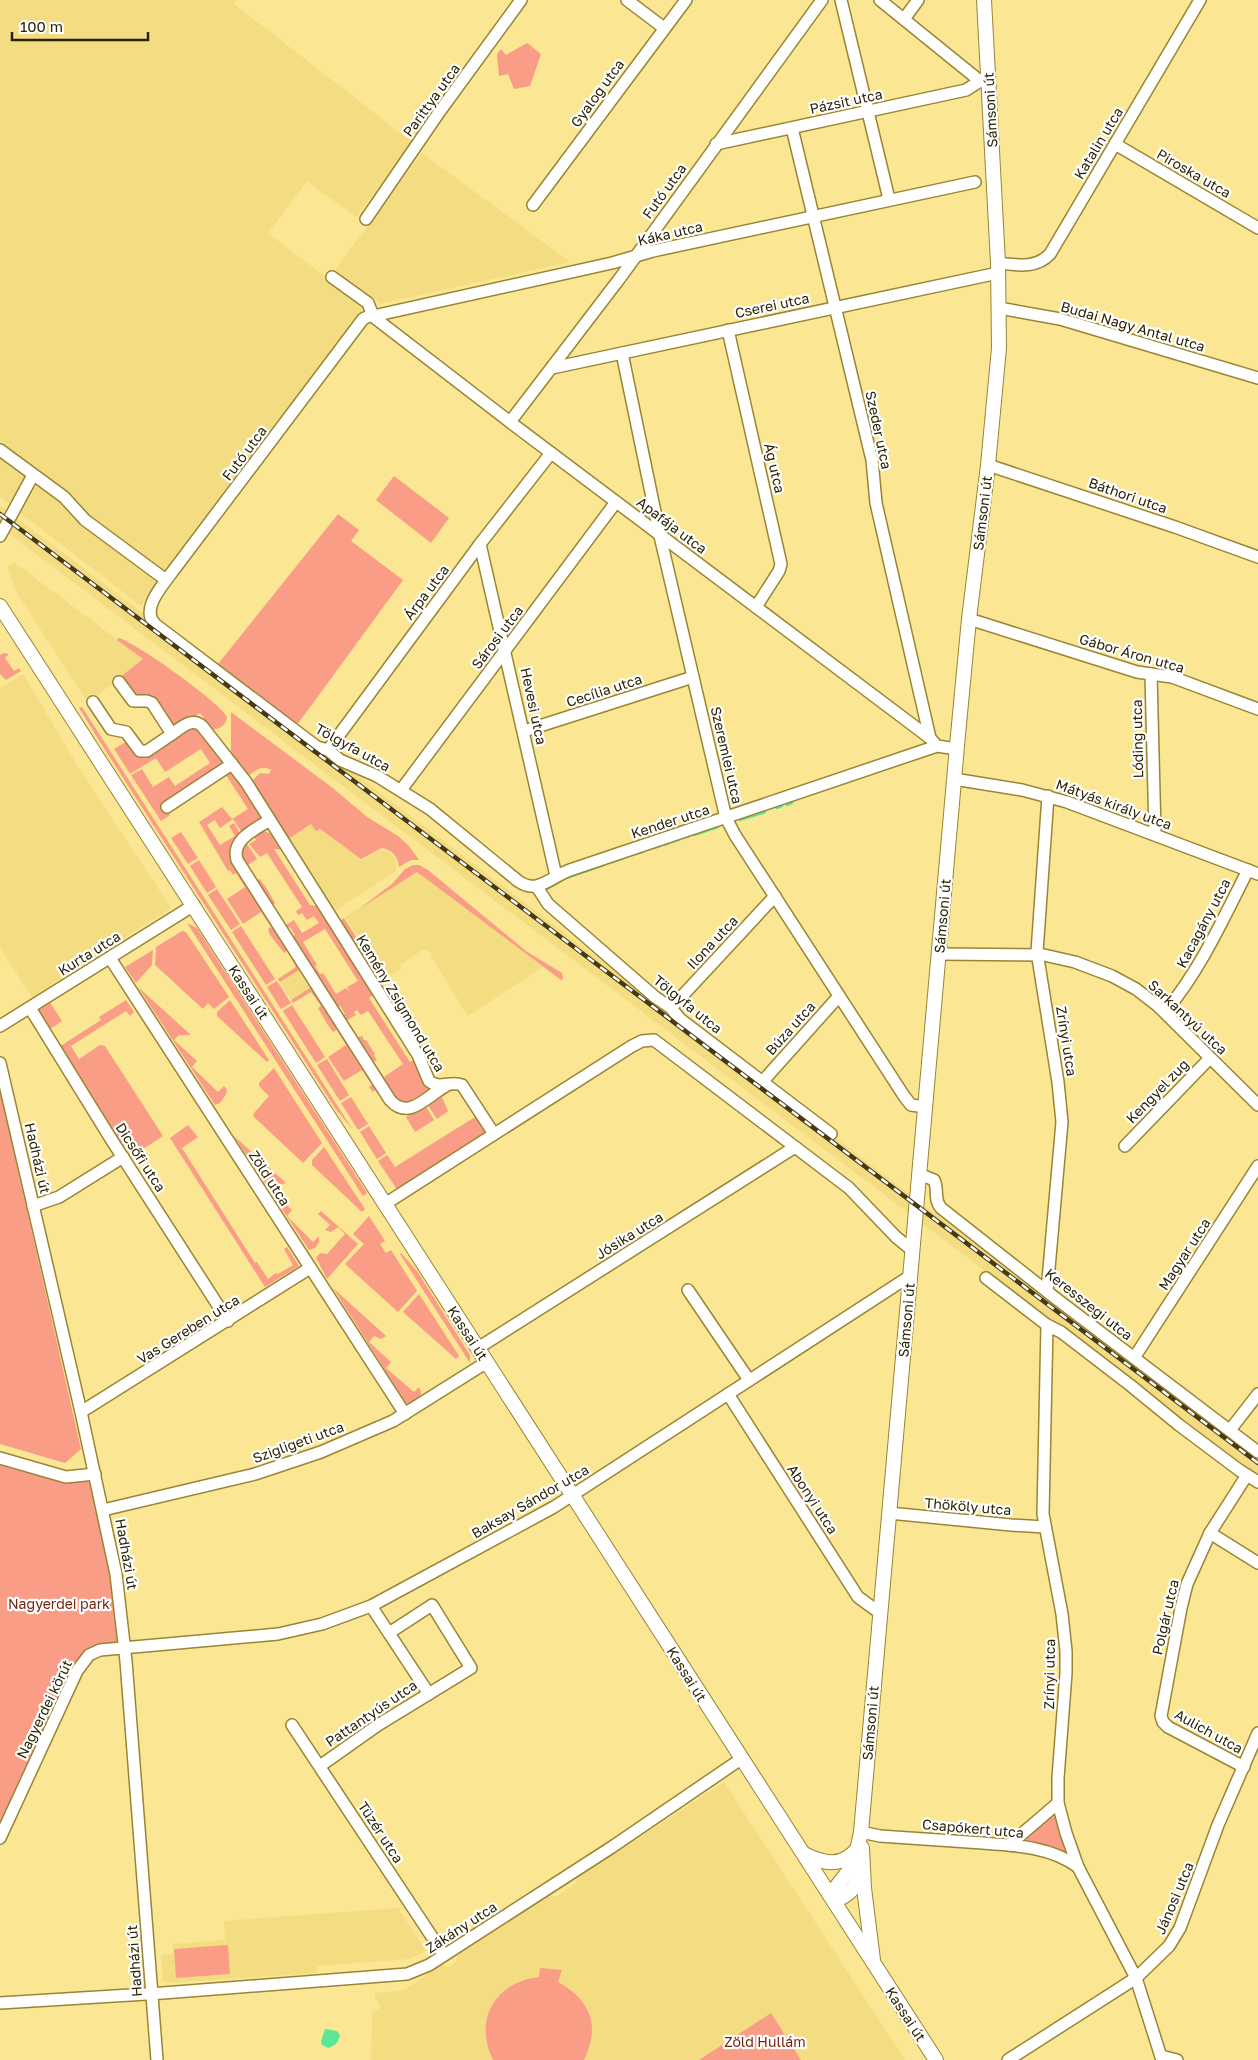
<svg xmlns="http://www.w3.org/2000/svg" width="1258" height="2060" font-family="'Golos Text',sans-serif">
<style>
.built{fill:#f4dc82}
.green{fill:#f99d86;fill-rule:evenodd}
.water{fill:#5ce698}
.lines{fill:none;stroke-linecap:round;stroke-linejoin:round}
.stream{stroke:#5ce698;stroke-width:2.5}
.minor-casing{stroke:#998533;stroke-width:14}
.major-casing{stroke:#998533;stroke-width:16}
.minor{stroke:#fff;stroke-width:11}
.major{stroke:#fff;stroke-width:14}
.rail-casing{stroke:#453a13;stroke-width:4.5}
.rail{stroke:#fff;stroke-width:2.5;stroke-dasharray:8;stroke-linecap:butt}
.labels{text-anchor:middle;dominant-baseline:central;stroke-width:4.5;stroke-linejoin:round;paint-order:stroke}
.street-label{font-size:14px;fill:#2c2301;stroke:#fff}
.park-label{font-size:14px;fill:#74240f;stroke:#fff}
</style>
<rect width="100%" height="100%" fill="#fbe694"/>
<!-- built -->
<g class="built">
<path d="M0,0H236L234,4L412,142L356,217L307,181L268,233L365,307L141,606L0,497Z"/>
<path d="M422,153L570,262L380,304L335,270Z"/>
<path d="M0,505L1258,1458V1477L0,527Z"/>
<path d="M15,563L143,659L88,703L15,590L8,567Z"/>
<path d="M23,674L79,768L171,908L32,997L0,948V688Z"/>
<path d="M311,824L363,860L380,850L389,852L396,860V871L333,912L287,840Z"/>
<path d="M417,872L543,967L468,1016L430,955L432,953L424,949L400,965L401,968L385,979L345,917Z"/>
<path d="M301,969L313,986L291,1000L280,982Z"/>
<path d="M724,1782L905,2060H371L372,2014L381,2007L375,1998V1993L404,1990L442,1965L448,1967L456,1962L457,1955L550,1895L555,1897L561,1894L575,1884L577,1878Z"/>
<path d="M398,1908L426,1951L409,1959L317,1966V1973L167,1983L163,1981L161,1955L173,1954V1944L225,1940L224,1921Z"/>
</g>
<!-- green -->
<g class="green">
<path d="M527,43L541,54L530,86L514,89L508,74L499,76L497,54L501,49L506,55Z"/>
<path d="M394,476L449,518L431,543L376,500Z"/>
<path d="M338,514L359,530L351,541L403,580L297,725L218,664Z"/>
<path d="M119,638C135,642 221,703 227,717C226,726 219,730 210,729L201,721L204,718L200,713L191,719L173,727L156,705L138,700L119,678L143,659L117,640Z"/>
<path d="M4,653L9,654L5,658L14,671L19,668L21,671L6,680L0,674V655Z"/>
<path d="M82,707L353,1130L335,1108L100,742L81,711L79,708Z"/>
<path d="M231,712L334,789L367,817L398,836L409,846L419,860H411L399,867C398,856 392,850 382,848L361,859L320,829L316,831L311,824L287,840L251,782L260,773L269,774L271,770C260,764 256,772 247,776L231,756Z"/>
<path d="M194,725L224,763L164,806L170,815L161,821L131,775L142,769L153,787L169,777L175,786L210,763L201,749L165,772L156,758L130,774L114,749L129,740L135,750Z"/>
<path d="M228,771L233,772L262,817L261,820L243,834L233,819L220,828L215,820L207,825L220,845L235,836L229,826L234,823L241,835L233,847L301,969L280,982L278,979L296,967L287,951L284,953L270,935L268,929L271,927L261,912L243,924L227,899L245,887L236,873L233,875L230,870L228,871L199,822L222,807L232,819L248,809L224,772Z"/>
<path d="M262,831C274,832 278,841 285,850L274,849L310,905L321,907L375,994L369,998L410,1062L416,1058L428,1090V1092L419,1100L417,1097L408,1102L410,1105L398,1102L346,1025L349,1023L358,1037L362,1036L364,1040H366L375,1054L374,1056L377,1060L374,1062L384,1077L403,1064L368,1011L361,1015L357,1010L354,1012L356,1015L344,1022L341,1017L345,1014L340,1006L335,1009L290,938L295,935L290,927L285,929L283,927L294,920L302,933L319,923L314,916L307,920L302,913L298,915L296,911L302,907L267,853L260,857L249,844L256,840L253,836ZM325,929L358,981L347,987L350,992L346,988L336,994L323,973L320,974L315,966L317,965L303,942Z"/>
<path d="M181,832L198,858L188,864L171,838Z"/>
<path d="M245,841L257,859L248,865L257,880L260,879L263,884H264L275,903L273,905L282,918L279,920L239,857Z"/>
<path d="M199,860L216,887L207,893L190,866Z"/>
<path d="M413,865H419L428,870L526,951L562,973L563,979L561,980L417,872L359,909L392,884L405,869Z"/>
<path d="M217,889L240,924L231,930L208,895Z"/>
<path d="M344,918L375,967L369,972L338,922Z"/>
<path d="M187,923L197,928L367,1193L363,1196Z"/>
<path d="M241,926L275,979L266,985L232,932Z"/>
<path d="M182,931L186,932L229,997L214,1009L208,1003L203,1009L155,965L156,947Z"/>
<path d="M153,950L152,965L136,983L125,967Z"/>
<path d="M277,981L291,1003L281,1009L267,987Z"/>
<path d="M313,986L377,1089L373,1092L369,1087L372,1085L362,1070L344,1081L328,1057L346,1045L337,1030L333,1032C327,1025 323,1016 318,1008L321,1006L311,992L293,1003L291,1000Z"/>
<path d="M138,987L191,1035H179L174,1040L197,1061L192,1067L218,1092L224,1086L227,1090L226,1094L220,1103L215,1105Z"/>
<path d="M126,1000L134,1012L130,1016L126,1011L71,1046L79,1059L100,1045L105,1046L163,1136L140,1151L134,1143L127,1146L120,1144L59,1047L101,1020L99,1017Z"/>
<path d="M230,1000L269,1060L267,1062L217,1016V1012Z"/>
<path d="M49,1001L62,1021L49,1030L38,1011L40,1008Z"/>
<path d="M292,1005L325,1057L316,1063L283,1011Z"/>
<path d="M327,1059L349,1095L340,1101L317,1065Z"/>
<path d="M274,1068L322,1143L303,1163L253,1116L254,1113L269,1096L259,1086V1083Z"/>
<path d="M457,1087L485,1130V1134L398,1191L378,1161L387,1155L395,1167L475,1117L456,1088L442,1097L448,1111L437,1119L427,1104L441,1092Z"/>
<path d="M0,1091L81,1449L65,1463L0,1444Z"/>
<path d="M351,1097L368,1124L358,1130L341,1103Z"/>
<path d="M425,1105L434,1120L415,1132L406,1117Z"/>
<path d="M188,1125L198,1137L182,1148L255,1263L257,1262L268,1279L276,1273L278,1274L293,1265L284,1249L287,1247L299,1266L265,1287L170,1138Z"/>
<path d="M369,1126L386,1153L377,1159L360,1132Z"/>
<path d="M234,1136L286,1183L280,1185L275,1183L270,1189L292,1210L287,1216L313,1242L319,1236V1242L315,1248L309,1250Z"/>
<path d="M324,1147L365,1209L362,1212L312,1165V1160Z"/>
<path d="M321,1211L358,1244L327,1279L316,1258L320,1253L327,1254L345,1234L338,1227L331,1232L325,1230L330,1225L318,1214Z"/>
<path d="M369,1216L385,1241L380,1244L386,1253L391,1250L417,1291L398,1312L345,1264L364,1244L353,1234Z"/>
<path d="M401,1253L417,1271L470,1355V1363L400,1254Z"/>
<path d="M333,1288L386,1336L381,1339L374,1336L369,1342L391,1362L386,1368L414,1392L419,1387L421,1392L420,1399L410,1404L406,1403Z"/>
<path d="M419,1294L459,1356L456,1359L403,1312Z"/>
<path d="M0,1458L66,1477L95,1474L125,1648L89,1655L0,1838Z"/>
<path d="M1057,1816L1068,1851L1065,1854L1026,1842L1027,1835L1049,1817Z"/>
<path d="M228,1945L230,1974L176,1978L174,1949Z"/>
<path d="M540,1968L562,1970L558,1982C590,2000 601,2025 584,2060H493C473,2020 495,1982 539,1977Z"/>
<path d="M771,2013L801,2060H699Z"/>
</g>
<!-- water -->
<path class="water" d="M325,2029L337,2031L340,2035C338,2043 336,2045 328,2048L322,2045L321,2041Z"/>
<g class="lines">
<!-- stream -->
<g class="stream">
<path d="M787,805L792,803"/>
<path d="M777,808L782,806"/>
<path d="M740,820L765,812"/>
<path d="M694,835L718,827"/>
<path d="M683,838L689,836"/>
<path d="M672,842L680,839"/>
<path d="M664,845L669,843"/>
<path d="M650,849L660,846"/>
<path d="M635,854L643,852"/>
<path d="M612,862L629,856"/>
<path d="M566,878L604,865"/>
<path d="M545,890L563,880"/>
</g>
<defs>
<g id="minor">
<path d="M627,0L664,28"/>
<path d="M841,0L889,199"/>
<path d="M880,0L980,81H987"/>
<path d="M904,19L918,0"/>
<path d="M792,128L872,460L876,503L930,738"/>
<path d="M716,144L966,90L980,81"/>
<path d="M1115,144L1258,228"/>
<path d="M533,205L686,0"/>
<path d="M366,219L440,111L521,0"/>
<path d="M998,263C1017,265 1036,269 1050,254L1200,0"/>
<path d="M332,277L368,303L373,316L612,263L653,251L975,182"/>
<path d="M999,308L1060,319L1258,378"/>
<path d="M728,330L781,564L779,571L756,607"/>
<path d="M622,353L660,536L726,818L735,835L904,1096L911,1105L925,1107"/>
<path d="M552,368L998,273"/>
<path d="M510,422L620,278L822,0"/>
<path d="M0,450L64,497L85,520L166,580"/>
<path d="M988,465L1175,527L1258,557"/>
<path d="M0,536L33,475"/>
<path d="M480,544L556,876"/>
<path d="M969,619L1137,672L1172,677L1258,709"/>
<path d="M1151,674L1155,834"/>
<path d="M119,682L133,701H147L152,703L172,734C182,727 192,717 202,726L246,782L418,1055L429,1081C440,1090 450,1080 462,1085L494,1134"/>
<path d="M93,702L111,729L126,732L140,751H147L172,734"/>
<path d="M524,731L693,677"/>
<path d="M937,746L570,870C550,877 538,895 518,881L430,809L377,776L340,760L328,750L317,747L156,625C139,610 163,585 173,571L363,319L371,315L510,422L930,738L937,746L957,749"/>
<path d="M328,750L480,544L551,453"/>
<path d="M954,779L1022,790L1067,802L1258,874"/>
<path d="M401,790L616,502"/>
<path d="M167,807L232,764"/>
<path d="M270,820C256,829 231,839 237,860L390,1100C409,1122 429,1094 447,1085"/>
<path d="M537,887L548,904L655,997L671,1008L680,1019L831,1134"/>
<path d="M939,954L1044,955L1075,962L1112,976L1136,989L1158,1006L1258,1105"/>
<path d="M110,958L405,1414"/>
<path d="M30,1008L111,1139L228,1321"/>
<path d="M671,1008L775,896"/>
<path d="M1165,1012C1201,969 1223,919 1248,870"/>
<path d="M0,1026L194,905"/>
<path d="M0,1063L81,1412L116,1574L126,1661L157,2060"/>
<path d="M763,1081L839,996"/>
<path d="M1125,1146L1210,1058"/>
<path d="M919,1174L934,1180C939,1190 933,1199 941,1208L1054,1297L1258,1452"/>
<path d="M385,1204L632,1046L642,1041L654,1040L849,1188L896,1237L912,1250"/>
<path d="M33,1206L59,1197L123,1157"/>
<path d="M986,1278L1047,1325L1061,1332L1130,1385L1179,1425L1239,1470L1258,1482"/>
<path d="M688,1290L749,1380"/>
<path d="M1047,1291L1062,1122L1058,1082L1037,952L1048,796"/>
<path d="M1047,1325L1043,1514L1062,1614L1066,1651V1673L1058,1778V1803L1066,1833L1078,1867L1136,1978L1162,2060"/>
<path d="M478,1348L795,1147"/>
<path d="M1134,1358L1258,1166"/>
<path d="M728,1394L858,1597L880,1613"/>
<path d="M81,1412L310,1268"/>
<path d="M1230,1430L1258,1394"/>
<path d="M0,1458L66,1477L95,1474"/>
<path d="M103,1510L255,1474L321,1452L393,1421L487,1362"/>
<path d="M889,1513L1011,1525L1045,1527"/>
<path d="M1210,1533L1258,1563"/>
<path d="M371,1606L429,1694"/>
<path d="M292,1725L444,1955"/>
<path d="M320,1766L378,1725L471,1668L432,1605L389,1633"/>
<path d="M1244,1767L1168,1727L1163,1722L1161,1716L1181,1608L1187,1584L1210,1533L1247,1475"/>
<path d="M861,1832L880,1836C909,1838 939,1840 968,1842C1004,1845 1048,1844 1078,1867"/>
<path d="M0,1838L77,1671L89,1655L100,1650L278,1634L322,1624L371,1606L554,1507L910,1276"/>
<path d="M1009,1845L1058,1803"/>
<path d="M0,2003L163,1993L407,1974L429,1965L612,1847L741,1759"/>
<path d="M1161,2056L1177,2060"/>
<path d="M1008,2060L1136,1978L1169,1946L1180,1928L1218,1825L1258,1733"/>
</g>
<g id="major">
<path d="M0,606L936,2060"/>
<path d="M862,1848L864,1888L873,1960"/>
<path d="M804,1854C824,1864 842,1868 858,1848"/>
<path d="M830,1895L851,1868L856,1856L861,1832L958,735L969,619L988,465L999,348L998,263L984,0"/>
<path d="M834,1901C850,1895 857,1887 860,1871"/>
</g>
</defs>
<!-- minor casing -->
<use href="#minor" class="minor-casing"/>
<!-- major casing -->
<use href="#major" class="major-casing"/>
<!-- minor -->
<use href="#minor" class="minor"/>
<!-- major -->
<use href="#major" class="major"/>
<defs>
<path id="rail" d="M0,514L1258,1463"/>
</defs>
<!-- rail casing -->
<use href="#rail" class="rail-casing"/>
<!-- rail -->
<use href="#rail" class="rail"/>
</g>
<g class="labels">
<!-- street labels -->
<g class="street-label">
<text transform="translate(597 93) rotate(-54)">Gyalog utca</text>
<text transform="translate(431 100) rotate(-54)">Parittya utca</text>
<text transform="translate(846 101) rotate(-12)">Pázsit utca</text>
<text transform="translate(990 110) rotate(-93)">Sámsoni út</text>
<text transform="translate(1098 143) rotate(-59)">Katalin utca</text>
<text transform="translate(1194 173) rotate(30)">Piroska utca</text>
<text transform="translate(664 191) rotate(-54)">Futó utca</text>
<text transform="translate(670 233) rotate(-13)">Káka utca</text>
<text transform="translate(772 305) rotate(-12)">Cserei utca</text>
<text transform="translate(1133 326) rotate(16)">Budai Nagy Antal utca</text>
<text transform="translate(879 430) rotate(78)">Szeder utca</text>
<text transform="translate(244 453) rotate(-53)">Futó utca</text>
<text transform="translate(775 468) rotate(77)">Ág utca</text>
<text transform="translate(1128 495) rotate(19)">Báthori utca</text>
<text transform="translate(982 513) rotate(-83)">Sámsoni út</text>
<text transform="translate(672 525) rotate(37)">Apafája utca</text>
<text transform="translate(426 592) rotate(-53)">Árpa utca</text>
<text transform="translate(497 637) rotate(-53)">Sárosi utca</text>
<text transform="translate(1132 653) rotate(16)">Gábor Áron utca</text>
<text transform="translate(604 690) rotate(-18)">Cecília utca</text>
<text transform="translate(534 706) rotate(78)">Hevesi utca</text>
<text transform="translate(1137 739) rotate(-91)">Lóding utca</text>
<text transform="translate(353 747) rotate(29)">Tölgyfa utca</text>
<text transform="translate(727 755) rotate(77)">Szeremlei utca</text>
<text transform="translate(1114 804) rotate(20)">Mátyás király utca</text>
<text transform="translate(670 821) rotate(-18)">Kender utca</text>
<text transform="translate(942 916) rotate(-85)">Sámsoni út</text>
<text transform="translate(1203 923) rotate(-62)">Kacagány utca</text>
<text transform="translate(712 942) rotate(-47)">Ilona utca</text>
<text transform="translate(89 953) rotate(-32)">Kurta utca</text>
<text transform="translate(249 992) rotate(57)">Kassai út</text>
<text transform="translate(401 1003) rotate(59)">Kemény Zsigmond utca</text>
<text transform="translate(688 1004) rotate(39)">Tölgyfa utca</text>
<text transform="translate(1188 1017) rotate(43)">Sarkantyú utca</text>
<text transform="translate(790 1028) rotate(-48)">Búza utca</text>
<text transform="translate(1067 1041) rotate(81)">Zrínyi utca</text>
<text transform="translate(1157 1091) rotate(-46)">Kengyel zug</text>
<text transform="translate(141 1157) rotate(57)">Dicsőfi utca</text>
<text transform="translate(38 1158) rotate(77)">Hadházi út</text>
<text transform="translate(270 1178) rotate(57)">Zöld utca</text>
<text transform="translate(629 1235) rotate(-32)">Jósika utca</text>
<text transform="translate(1184 1254) rotate(-57)">Magyar utca</text>
<text transform="translate(1089 1304) rotate(38)">Keresszegi utca</text>
<text transform="translate(906 1320) rotate(-85)">Sámsoni út</text>
<text transform="translate(188 1329) rotate(-32)">Vas Gereben utca</text>
<text transform="translate(468 1333) rotate(57)">Kassai út</text>
<text transform="translate(298 1442) rotate(-20)">Szigligeti utca</text>
<text transform="translate(813 1499) rotate(57)">Abonyi utca</text>
<text transform="translate(530 1501) rotate(-30)">Baksay Sándor utca</text>
<text transform="translate(968 1506) rotate(5)">Thököly utca</text>
<text transform="translate(127 1554) rotate(80)">Hadházi út</text>
<text transform="translate(1165 1617) rotate(-77)">Polgár utca</text>
<text transform="translate(687 1674) rotate(58)">Kassai út</text>
<text transform="translate(1049 1674) rotate(-89)">Zrínyi utca</text>
<text transform="translate(44 1709) rotate(-64)">Nagyerdei körút</text>
<text transform="translate(371 1713) rotate(-34)">Pattantyús utca</text>
<text transform="translate(870 1723) rotate(-85)">Sámsoni út</text>
<text transform="translate(1209 1731) rotate(29)">Aulich utca</text>
<text transform="translate(973 1828) rotate(5)">Csapókert utca</text>
<text transform="translate(381 1832) rotate(57)">Tüzér utca</text>
<text transform="translate(1174 1898) rotate(-67)">Jánosi utca</text>
<text transform="translate(461 1927) rotate(-33)">Zákány utca</text>
<text transform="translate(134 1961) rotate(-94)">Hadházi út</text>
<text transform="translate(906 2014) rotate(57)">Kassai út</text>
</g>
<!-- park labels -->
<g class="park-label">
<text x="59" y="1603">Nagyerdei park</text>
<text x="765" y="2041">Zöld Hullám</text>
</g>
</g>
<!-- scale -->
<path d="M12 32v8h136v-8" fill="none" stroke="#2c2301" stroke-width="2.5"/>
<text x="20" y="32" font-size="15" fill="#2c2301" stroke="#ffffff" stroke-width="4" paint-order="stroke">100 m</text>
</svg>
